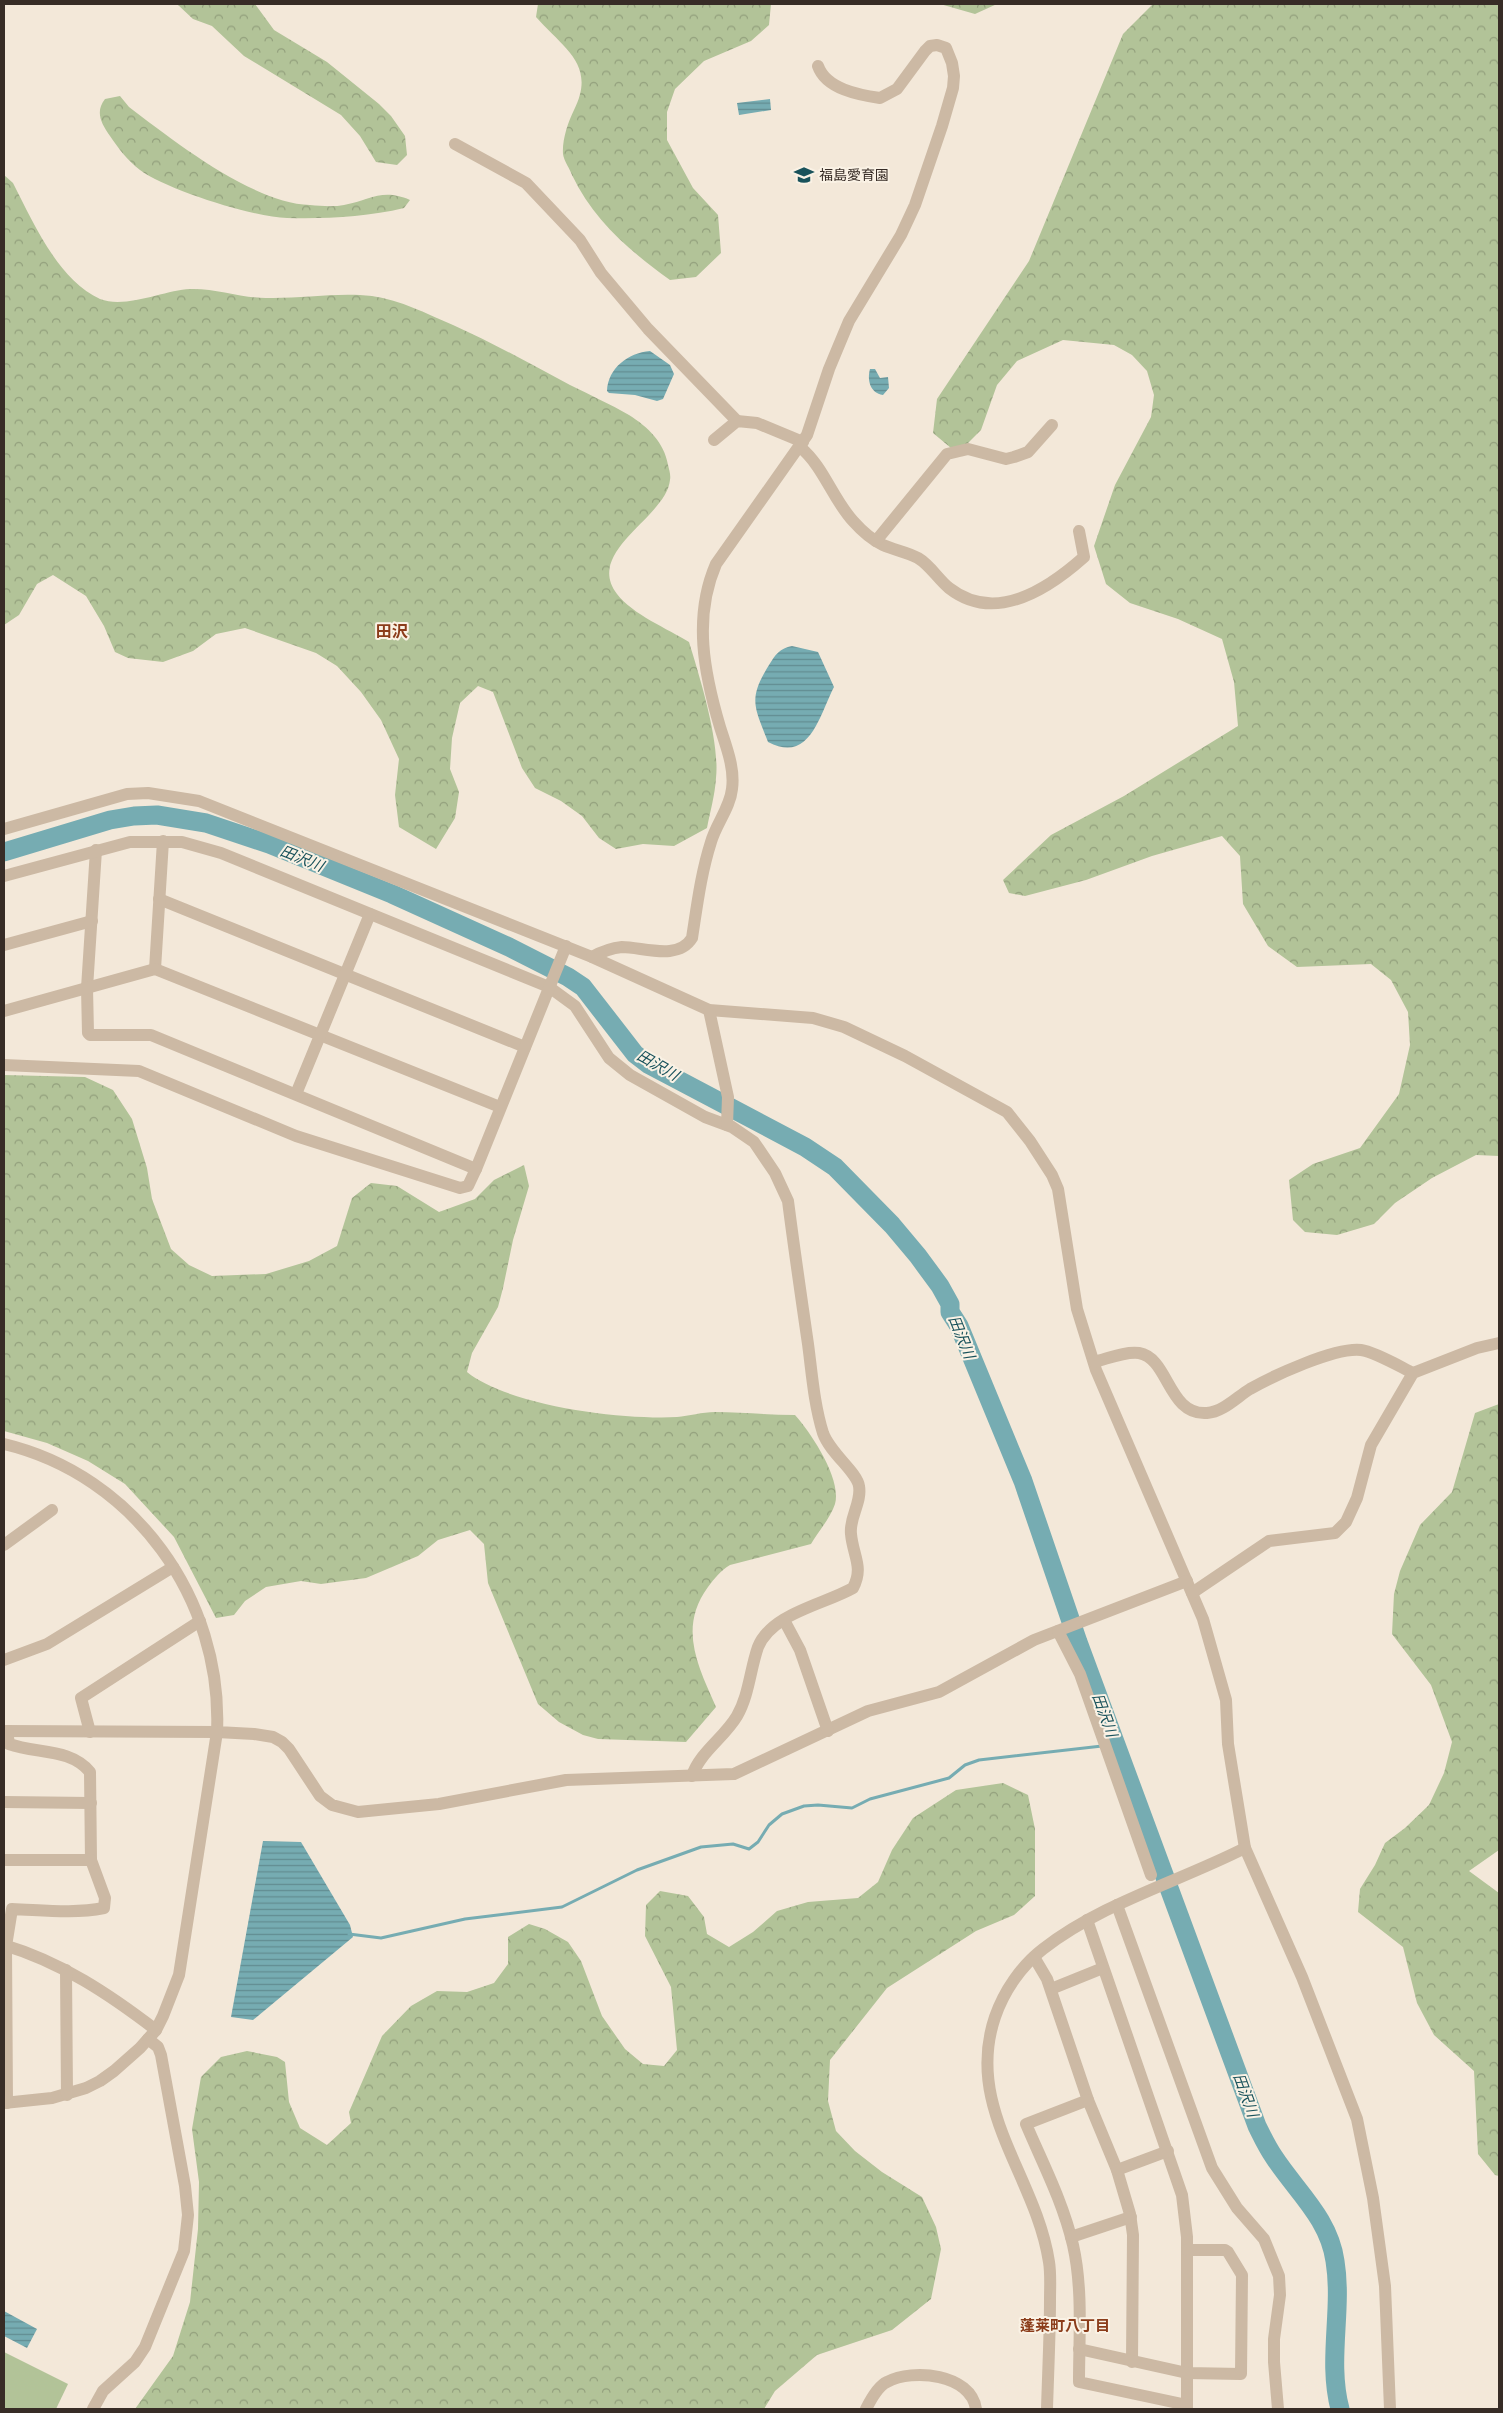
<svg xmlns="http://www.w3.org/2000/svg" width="1503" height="2413" font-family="Mulish,'Noto Sans JP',sans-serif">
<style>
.green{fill:#b2c398}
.forest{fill:url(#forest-crowns)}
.water{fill:url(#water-rules)}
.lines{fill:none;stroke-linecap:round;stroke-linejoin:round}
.stream{stroke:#76acb2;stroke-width:3}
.river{stroke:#76acb2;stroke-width:19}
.minor{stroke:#ccb9a4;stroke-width:12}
.labels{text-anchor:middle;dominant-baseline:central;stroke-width:4;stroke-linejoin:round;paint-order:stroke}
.poi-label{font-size:14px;fill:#372c26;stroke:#faf2e5;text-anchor:start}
.water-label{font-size:15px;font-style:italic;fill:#19525b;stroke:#faf2e5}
.neighbourhood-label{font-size:15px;font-weight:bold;fill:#8b3c1a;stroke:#faf2e5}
.quarter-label{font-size:16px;font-weight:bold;fill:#8b3c1a;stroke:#faf2e5}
</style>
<defs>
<pattern id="forest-crowns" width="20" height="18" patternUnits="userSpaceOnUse" patternTransform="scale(1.25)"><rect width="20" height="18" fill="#b2c398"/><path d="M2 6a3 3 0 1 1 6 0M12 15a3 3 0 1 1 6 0" fill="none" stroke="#929f7c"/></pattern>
<pattern id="water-rules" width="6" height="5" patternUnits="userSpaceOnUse" patternTransform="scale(1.25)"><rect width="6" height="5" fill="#76acb2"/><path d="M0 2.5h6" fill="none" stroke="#628c91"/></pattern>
</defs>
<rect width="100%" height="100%" fill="#f3e8d9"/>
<!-- green -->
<path class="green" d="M4,2352L68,2384L56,2409H4Z"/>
<!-- forest -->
<g class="forest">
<path d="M177,4H255L274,30L327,62L379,104L391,116L405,136L407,155L397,165L376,162L360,136L341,115L244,56L212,26L193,19Z"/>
<path d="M538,4H771L769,25L751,41L704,61L675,89L667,112V140L693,188L718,215L721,253L696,277L670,280C630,251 594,221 572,175C570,169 564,161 563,154C562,140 568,122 574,110C597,64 563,48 536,17Z"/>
<path d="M940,4H997L975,14Z"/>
<path d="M1153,4H1499V1156L1476,1155L1432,1178L1395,1203L1374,1224L1337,1235L1305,1232L1293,1220L1289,1180L1313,1164L1360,1148L1399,1094L1410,1045L1408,1012L1391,980L1371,964L1297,967L1268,946L1243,904L1240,856L1222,836L1152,856L1086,880L1025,896L1009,893L1003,880L1051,835L1124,796L1238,726L1234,682L1222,639L1178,619L1130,603L1106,584L1094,546L1115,485L1151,417L1154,395L1147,371L1132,355L1114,345L1063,340L1017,361L997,385L981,430L965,446L951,448L933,433L937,399L1029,261L1123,34Z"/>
<path d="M120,96L129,107C174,141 252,203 310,205C321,206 334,207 344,205C371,200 382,188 410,200L404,208C367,217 325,219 287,218C253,217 167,190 140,170C128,161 118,148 110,136C101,123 95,112 105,99Z"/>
<path d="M4,175L13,183C33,222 58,280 100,299C126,309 165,290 190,289C215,288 241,298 266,298C301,299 336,292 372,296C401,300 427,314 453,325C493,343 531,364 570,385C590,395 610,404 629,415C648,427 664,442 668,465C669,469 671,475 670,480C666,518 584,551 617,594C632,614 668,629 689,642C700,678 720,742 716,778C715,795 710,812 707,828L674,846L643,844L616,849L599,838L582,816L561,801L535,788L522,768L493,692L478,686L460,703L452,738L450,769L459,792L455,818L436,849L399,827L395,795L399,759L381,720L361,692L337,666L316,653L245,628L216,634L193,651L163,662L128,658L115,652L104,626L86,596L53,575L37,584L19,615L4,625Z"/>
<path d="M4,1075L85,1077L113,1090L132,1119L147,1168L152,1199L171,1249L189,1265L212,1276L266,1274L309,1261L337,1246L352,1198L371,1183L397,1186L439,1212L475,1199L494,1180L524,1165L529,1186L513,1240L503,1288L498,1307L472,1353L467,1372C509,1406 622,1420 677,1417C689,1416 702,1412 715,1412C741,1412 768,1415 795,1415C811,1433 842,1479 835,1504C831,1517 818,1532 811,1544L730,1565C720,1571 715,1578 708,1587C678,1628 698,1666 716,1707L686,1742L598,1739L583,1735L559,1722L538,1704L488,1583L484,1544L470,1530L438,1540L418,1556L366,1578L321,1584L301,1581L266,1587L245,1601L234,1615L216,1618L174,1537L125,1484L88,1461L47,1443L4,1431Z"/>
<path d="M1499,1404V1850L1469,1871L1499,1893V2176L1495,2175L1478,2154L1474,2071L1434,2035L1417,2003L1403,1947L1358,1912L1360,1889L1375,1865L1385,1843L1405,1828L1429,1805L1444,1773L1452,1742L1431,1685L1392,1634L1394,1594L1400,1571L1420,1525L1452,1492L1475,1413Z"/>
<path d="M1003,1783L1028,1795L1035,1829V1896L1014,1915L976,1931L887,1988L830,2060L828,2101L836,2131L855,2151L882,2172L922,2197L936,2227L941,2249L931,2299L892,2330L817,2355L775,2391L764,2409H135L173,2356L190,2302L198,2229L199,2182L192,2129L201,2077L221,2057L247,2051L277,2057L285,2062L289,2102L300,2128L327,2145L351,2123L349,2112L382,2036L411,2006L437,1991L467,1992L494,1983L508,1964V1937L529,1924L545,1929L568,1942L581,1961L602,2016L625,2049L643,2064L664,2066L677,2050L671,1987L645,1936L646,1905L660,1891L688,1896L704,1917L707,1934L729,1947L753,1932L777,1911L808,1902L858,1898L878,1882L892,1850L913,1818L956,1790Z"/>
</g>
<!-- water -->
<g class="water">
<path d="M770,99L771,110L739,115L737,103Z"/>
<path d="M650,351L670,365L674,374L663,399L657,401L635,395L609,393L607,391C608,368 628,353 650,351Z"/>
<path d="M870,369H875L880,378L888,377L889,388L883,395C870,393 867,380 870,369Z"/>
<path d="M792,646L818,652L834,687C819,716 810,764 768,742C754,706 748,699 769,665C775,655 780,648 792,646Z"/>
<path d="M263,1841L301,1842L350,1925L353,1937L253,2020L231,2017Z"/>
<path d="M4,2311L37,2329L27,2348L4,2336Z"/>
</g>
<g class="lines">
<!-- stream -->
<g class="stream">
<path d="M1109,1746L1117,1745"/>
<path d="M349,1934L381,1938L465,1919L562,1907L637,1870L701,1847L733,1844L749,1849L758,1842L769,1825L782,1814L804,1806L818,1805L852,1808L870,1799L949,1778L965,1765L979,1760L1102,1746"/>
</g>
<!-- river -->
<path class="river" d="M4,852L110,820L134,816L157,815L206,823L269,844L392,894L509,947L568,977L583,987L635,1054L648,1064L805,1147L835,1167L892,1225L918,1256L940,1286L950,1304V1312L959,1326L1023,1481L1078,1642L1257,2126C1262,2136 1267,2147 1274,2157C1296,2191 1329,2218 1335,2261C1343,2310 1327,2360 1340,2409"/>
<!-- minor -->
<g class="minor">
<path d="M455,144L526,183L580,240L601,273L648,329L737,421"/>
<path d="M714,440L737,421L757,423L803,442"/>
<path d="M800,447C824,467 832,498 853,521C861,530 872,540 883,545C894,550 907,552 918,558C930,565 938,579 949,588C995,624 1047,590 1084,557L1079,531"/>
<path d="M876,541L947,454L968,449L1006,459L1014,457L1028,452L1052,425"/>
<path d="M4,829L127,794L148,793L199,801L592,957L709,1010L813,1018L844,1027L905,1056L1007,1112L1030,1141L1052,1175L1058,1189L1077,1309L1096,1370L1203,1619L1226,1700L1228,1744L1245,1848L1302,1977L1357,2119L1373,2198L1385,2286L1390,2409"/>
<path d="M96,850L87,988L88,1033L90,1035H151L476,1169"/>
<path d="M4,876L130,842H182L221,853L549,987L575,1006L609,1058L630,1075L705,1117L732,1127L754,1142L775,1173L788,1201C794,1248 801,1296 808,1344C812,1374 814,1404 823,1433C830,1453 857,1472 859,1486C862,1503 849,1517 851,1534C853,1556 864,1567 853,1588C823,1605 772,1613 758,1647C750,1670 749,1695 737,1716C724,1738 700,1752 692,1776"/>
<path d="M159,899L525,1047"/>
<path d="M4,945L92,921"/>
<path d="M592,957C601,952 612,948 622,947C643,947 678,961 692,938C697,906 701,873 711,842C716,824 730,808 732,789C735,768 726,746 720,727C704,673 693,617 716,564L807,435L829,369L849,321L901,235L915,205L942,126L953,88L954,76L952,63L946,48L937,45L930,46L925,51L897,89L880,98C859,95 826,89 818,66"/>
<path d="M155,969L163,841"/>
<path d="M709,1010L728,1097L727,1125"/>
<path d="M4,1011L155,969L500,1107"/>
<path d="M4,1065L139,1071L296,1136L460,1188L468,1186L476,1169L566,946"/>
<path d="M296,1094L370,914"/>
<path d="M1094,1362C1107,1359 1125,1351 1139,1353C1169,1358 1168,1416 1207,1413C1223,1412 1237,1397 1250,1389C1273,1376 1335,1347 1361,1350C1375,1352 1399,1366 1413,1373"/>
<path d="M4,1444C134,1475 223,1599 217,1732L254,1734L273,1737L282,1742L289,1749L320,1796L332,1805L358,1812L439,1804L566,1780L734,1774L868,1711L939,1692L1034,1640L1187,1581"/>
<path d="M4,1545L52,1510"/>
<path d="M1192,1593L1269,1541L1335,1533L1346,1522L1357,1498L1371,1445L1413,1373L1477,1348L1499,1343"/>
<path d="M784,1620L800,1650L828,1731"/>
<path d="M1058,1631L1080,1674L1151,1875"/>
<path d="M4,1660L47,1644L173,1567"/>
<path d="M4,1731L217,1732L179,1975L163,2016L156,2030L140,2048L114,2071L100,2081L86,2088L52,2098L4,2103"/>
<path d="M7,1731L9,1744C37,1754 70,1748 90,1772L91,1860L105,1898L104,1908C74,1914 42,1910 12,1909L6,1946L7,2103"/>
<path d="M90,1732L81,1698L200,1621"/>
<path d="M4,1802L91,1803"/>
<path d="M4,1860H91"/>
<path d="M1117,1905L1212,2168L1237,2208L1264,2239L1279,2276L1280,2295L1274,2339V2362L1278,2409"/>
<path d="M1087,1920L1182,2195L1187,2237V2409"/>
<path d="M4,1945C61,1962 109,1994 156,2030"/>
<path d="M1034,1957L1047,1979L1088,2100L1117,2170L1130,2214L1133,2235L1132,2362"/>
<path d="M66,1970L67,2095"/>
<path d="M1051,1989L1103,1968"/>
<path d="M1088,2100L1026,2124C1043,2164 1063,2202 1073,2245C1083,2289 1079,2337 1079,2382L1187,2405"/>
<path d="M1117,2170L1168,2151"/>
<path d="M1071,2237L1131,2217"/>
<path d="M1079,2349L1187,2373L1241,2374L1242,2275L1228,2252L1225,2250H1187"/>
<path d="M93,2409L103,2391L135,2362L145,2347L184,2251L188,2215L185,2186L161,2055L158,2047L148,2039"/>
<path d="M866,2409C870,2401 878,2386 887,2382C913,2368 971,2374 976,2409"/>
<path d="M1047,2409C1048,2373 1050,2336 1050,2300C1050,2287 1051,2274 1049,2262C1036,2176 964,2108 995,2017C1004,1991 1021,1966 1043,1949C1102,1903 1178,1882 1245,1848"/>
</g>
</g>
<!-- icons -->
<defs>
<symbol id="school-bare" viewBox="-9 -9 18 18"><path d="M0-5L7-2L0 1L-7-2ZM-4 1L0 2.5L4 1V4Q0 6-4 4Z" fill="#19525b" stroke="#faf2e5" stroke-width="2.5" paint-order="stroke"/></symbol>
</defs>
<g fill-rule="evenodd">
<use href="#school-bare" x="790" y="161" width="28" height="28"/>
</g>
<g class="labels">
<!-- poi labels -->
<g class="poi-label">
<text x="819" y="175">福島愛育園</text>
</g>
<!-- water labels -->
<g class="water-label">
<text transform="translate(302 858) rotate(22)">田沢川</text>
<text transform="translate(658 1065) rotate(30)">田沢川</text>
<text transform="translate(962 1337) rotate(68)">田沢川</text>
<text transform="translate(1105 1715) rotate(70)">田沢川</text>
<text transform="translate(1246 2095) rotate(70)">田沢川</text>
</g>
<!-- neighbourhood labels -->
<g class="neighbourhood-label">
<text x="1065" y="2325">蓬莱町八丁目</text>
</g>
<!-- quarter labels -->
<g class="quarter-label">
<text x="392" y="631">田沢</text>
</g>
</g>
<!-- border -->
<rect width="1503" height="2413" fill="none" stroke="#372c26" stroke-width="10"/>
</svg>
